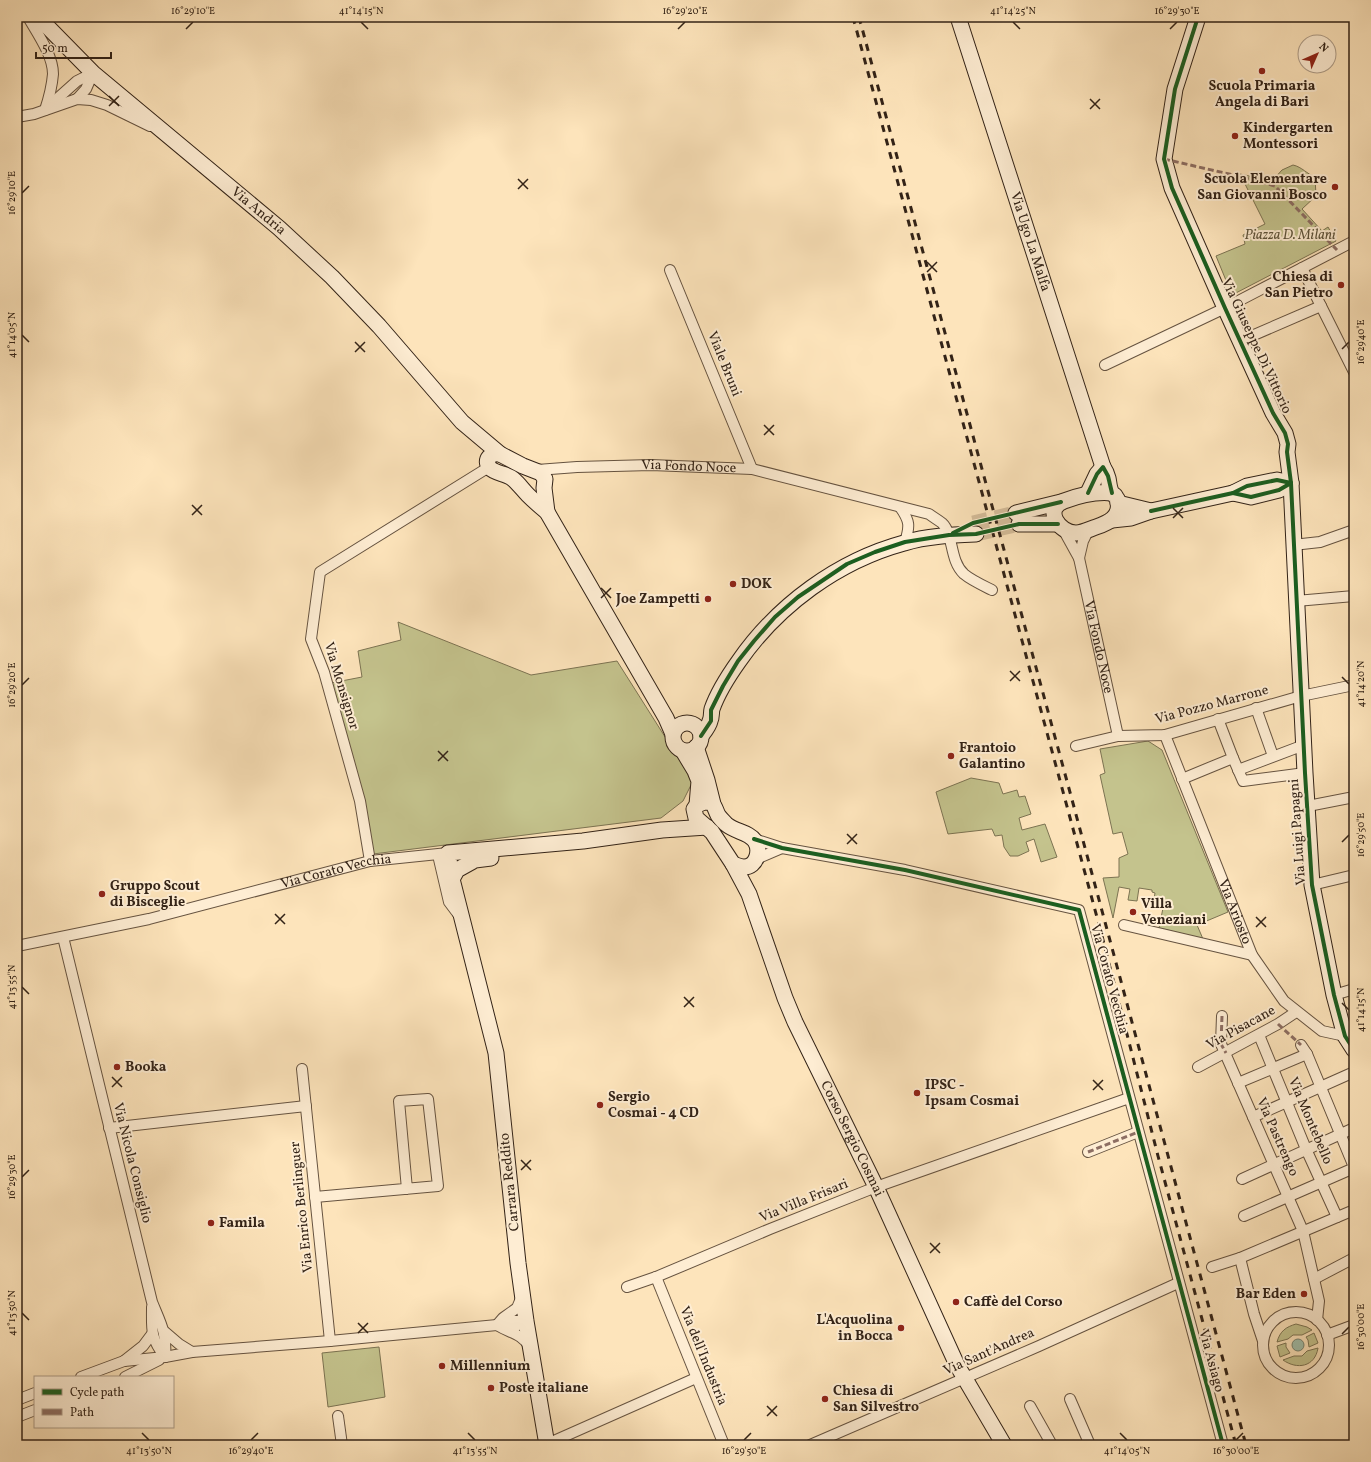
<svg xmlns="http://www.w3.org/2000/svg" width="1371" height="1462" font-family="Vollkorn,serif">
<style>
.green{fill:#c4c38d;stroke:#7c7352}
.water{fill:#a1bfab;stroke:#758170}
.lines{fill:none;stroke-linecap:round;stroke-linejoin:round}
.secondary-tunnel{stroke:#d5bd9a;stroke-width:15;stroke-dasharray:15 8;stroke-linecap:butt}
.street-casing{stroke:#665340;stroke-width:12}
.secondary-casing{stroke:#332317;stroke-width:17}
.street{stroke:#feedd3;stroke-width:10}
.secondary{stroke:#feedd3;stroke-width:15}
.rail{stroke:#332317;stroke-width:3;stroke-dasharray:7 7;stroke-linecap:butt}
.quiet{stroke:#8d6e63;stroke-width:3;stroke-dasharray:6 3;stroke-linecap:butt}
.cycleway-casing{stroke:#feedd3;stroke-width:6}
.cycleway{stroke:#1b5e20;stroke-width:4}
.ticks{fill:none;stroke:#332317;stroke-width:1.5}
.poi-dot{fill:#8f2418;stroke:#feedd3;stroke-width:1.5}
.labels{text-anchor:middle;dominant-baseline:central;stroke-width:4;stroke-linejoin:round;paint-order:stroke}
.poi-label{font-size:14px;font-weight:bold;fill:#332317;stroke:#feedd3;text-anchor:start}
.street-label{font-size:14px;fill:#332317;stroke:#feedd3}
.park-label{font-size:14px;font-style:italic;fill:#5e533a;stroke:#feedd3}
.neatline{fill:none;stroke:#332317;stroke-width:1.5}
.ticks-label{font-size:10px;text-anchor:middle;fill:#332317}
</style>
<rect width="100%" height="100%" fill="#fde4bb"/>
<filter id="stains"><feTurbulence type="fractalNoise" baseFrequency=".005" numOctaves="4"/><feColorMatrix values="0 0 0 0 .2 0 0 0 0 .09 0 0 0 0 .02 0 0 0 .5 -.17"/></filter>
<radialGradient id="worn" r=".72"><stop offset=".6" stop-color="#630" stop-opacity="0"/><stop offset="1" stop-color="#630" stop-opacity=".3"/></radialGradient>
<!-- green -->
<g class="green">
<path d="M1293,165C1302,167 1307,174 1315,177L1316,196L1302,209L1322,231L1328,227L1336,241L1232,295L1216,256L1245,244L1243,235L1265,224L1240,174L1272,181L1282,170Z"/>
<path d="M398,622L531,675L617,661L693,781L683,801L661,818L373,854L331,683L362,677L358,651L401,640Z"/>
<path d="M1148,741L1162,750L1228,912L1197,925L1203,939L1159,928L1163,908L1153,905L1155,893L1152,892V890L1139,888L1137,901L1128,900L1130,889L1119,887L1113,918L1103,878L1119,877V858L1128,854L1122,832L1113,834L1100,775L1105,773L1100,749Z"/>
<path d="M971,778L999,783L1003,794L1017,790L1019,797L1025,796L1031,814L1019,818L1022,830L1045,824L1057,857L1041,862L1034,839L1026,842L1029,851L1018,856H1010L1004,847L1002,835L995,836L992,829L948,834L936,792Z"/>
<path d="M1296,1324L1307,1327L1312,1330L1302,1335H1293L1288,1339L1277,1342C1280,1331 1286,1327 1296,1324Z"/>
<path d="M1314,1333L1318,1343L1309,1347L1308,1340L1306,1337Z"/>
<path d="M1286,1343V1347L1290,1353L1280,1357L1277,1346Z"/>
<path d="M379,1347L385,1397L328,1407L322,1353Z"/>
<path d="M1318,1348C1315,1367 1297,1370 1283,1360L1294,1356H1302L1307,1351Z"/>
</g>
<!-- water -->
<circle class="water" cx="1298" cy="1345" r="6"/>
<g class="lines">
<!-- secondary-tunnel -->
<g class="secondary-tunnel">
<path d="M973,523L1016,513"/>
<path d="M976,534L1019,524"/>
</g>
<defs>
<g id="street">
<path d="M28,17C37,33 53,55 53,74C52,86 49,98 45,110"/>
<path d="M77,99L86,89L93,73"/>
<path d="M49,106L77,81L93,73"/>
<path d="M17,117L34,114L77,99L91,100L107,105L150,126"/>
<path d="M1302,268L1354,372"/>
<path d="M670,270L752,469"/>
<path d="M1240,341L1321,306"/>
<path d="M1105,365L1225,308L1354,241"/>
<path id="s1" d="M537,470L577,467L651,465L752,469L929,514C933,517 938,520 942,523C954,534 949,560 964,574C971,580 984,586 992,590"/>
<path d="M900,507C910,521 910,526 905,542"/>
<path d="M1063,529L1079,558L1083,541L1089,529"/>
<path d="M1293,545L1320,542L1354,530"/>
<path id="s2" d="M1079,558L1118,736"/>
<path d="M1296,601L1354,596"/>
<path d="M1256,708L1273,756"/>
<path id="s3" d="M1165,735L1252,955L1284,1001L1322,1031L1345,1036L1354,1029"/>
<path d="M1076,746L1118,736L1165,735L1301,696L1354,685"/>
<path d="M1233,758L1243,781L1305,773"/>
<path d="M1238,770L1304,745"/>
<path d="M1182,779L1233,758L1218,719"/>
<path d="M1308,806L1354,797"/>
<path d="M754,839L782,848L905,870L1079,910L1223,1445"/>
<path d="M438,855L449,902L458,914"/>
<path d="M756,859L782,848"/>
<path d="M370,861L360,801L324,672L311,639L320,572L489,467"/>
<path d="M1312,885L1354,875"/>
<path d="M1124,925L1252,955"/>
<path d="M63,937L152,1302C161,1324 167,1333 165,1357"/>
<path id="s4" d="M17,946L149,919L370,861L448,853"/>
<path d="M1334,995L1354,989"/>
<path d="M1222,1016L1221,1044L1303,1231L1319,1301L1317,1320"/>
<path d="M1259,1035L1306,1149L1337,1217"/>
<path d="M1301,1045L1307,1054L1354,1167"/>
<path d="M1198,1067L1278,1024L1296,1012"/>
<path d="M302,1069L330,1341"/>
<path d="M1238,1083L1307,1054"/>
<path d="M1253,1117L1354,1072"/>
<path d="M109,1128L306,1106"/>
<path d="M1088,1152L1138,1132"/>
<path d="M1242,1179L1354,1128"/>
<path d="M315,1197L438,1186L428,1099L399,1101L407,1189"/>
<path d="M1244,1216L1354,1168"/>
<path d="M1240,1258L1254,1314L1263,1341"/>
<path d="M1212,1267L1240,1258L1354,1210"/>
<path d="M656,1277L724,1445"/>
<path d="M1314,1279L1354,1258"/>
<path d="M627,1287L656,1277L770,1229L876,1187L1129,1098"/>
<path d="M522,1296L517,1308L503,1318L497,1325C511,1334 520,1332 530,1347"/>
<path d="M152,1307C152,1331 150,1337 165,1357"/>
<circle cx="1296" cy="1345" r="33"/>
<path d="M512,1321H526L512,1328L497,1325Z"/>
<path d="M165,1332L179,1344L192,1352"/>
<path d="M1327,1335L1354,1325"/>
<path d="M124,1361L143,1346L152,1334"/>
<path d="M81,1377L124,1361L165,1357L192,1352L330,1341L497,1325"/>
<path d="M125,1377L159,1360"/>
<path d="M1070,1399L1090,1445"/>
<path d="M17,1400L35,1393"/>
<path d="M1030,1406L1052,1445"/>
<path d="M338,1416L342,1445"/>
<path d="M17,1417L35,1410"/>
<path d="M547,1444L696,1378"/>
<path d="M810,1445L1039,1346L1178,1283"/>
</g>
<g id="secondary">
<path id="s5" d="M38,17L93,73L279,228L332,277L379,326L462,422L500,454L523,466L541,473L545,479L544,488L547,512"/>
<path id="s6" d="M958,17L1103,467C1105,470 1107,474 1108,478C1109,482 1109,489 1112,493C1114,497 1114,493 1116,497C1117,497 1118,502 1118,502C1121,517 1108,523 1096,527C1090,529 1082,533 1076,533C1059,533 1043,509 1064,501C1080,495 1095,491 1112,493"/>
<path d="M1198,17L1175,89L1164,159L1172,188L1225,308L1273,413L1285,433L1288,444L1287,452L1291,483L1305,773L1312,885L1334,995L1345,1036L1354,1050"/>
<path d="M500,454C491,452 483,460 490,468C496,474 506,473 513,479C519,484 523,490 528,495C534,501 541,507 547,512L666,718L673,734"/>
<path d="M1088,493L1097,474L1103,467"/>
<path d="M1233,493L1251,497L1279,490L1291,483"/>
<path d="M1151,511L1233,493L1247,486L1277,480L1291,483"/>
<path d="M1016,513L1061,502"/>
<path d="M1112,520L1131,518L1151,511L1118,503"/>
<path d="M1019,524H1058"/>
<circle cx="687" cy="737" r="14"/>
<path d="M701,736C704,732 709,726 710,721C712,717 711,713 712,709C718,692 729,675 739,661C778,605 838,561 904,543C927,536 952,535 976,534"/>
<path d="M696,747L707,780L713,804"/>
<path d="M683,751L695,771L699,781L697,805"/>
<path d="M704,802C715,802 714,807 718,815C720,818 724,822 726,824C735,832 749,832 755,841C761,850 757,867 744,867C740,867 736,865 733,864L712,832L696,818L694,809L697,805Z"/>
<path id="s7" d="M733,864L749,894L785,998L795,1022L876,1187L957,1365L1004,1445"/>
<path d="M452,879L457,870L475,860L491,858"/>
<path d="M547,1445L526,1321L518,1263L496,1053L452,879L448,853L583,841L662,830L707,827"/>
</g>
</defs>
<!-- street casing -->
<use href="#street" class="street-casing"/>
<!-- secondary casing -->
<use href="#secondary" class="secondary-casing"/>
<!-- street -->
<use href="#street" class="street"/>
<!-- secondary -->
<use href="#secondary" class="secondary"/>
<!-- rail -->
<g class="rail">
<path d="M853,17L1101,932L1158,1156L1236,1445"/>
<path d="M859,17L1074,807L1246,1445"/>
</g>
<!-- quiet -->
<g class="quiet">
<path d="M1164,159L1242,177L1275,186L1337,250"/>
<path d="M1222,1016L1221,1044L1226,1053"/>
<path d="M1278,1024L1301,1045"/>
<path d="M1088,1152L1138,1132"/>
</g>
<defs>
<g id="cycleway">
<path d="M1198,17L1175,89L1164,159L1172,188L1225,308L1273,413L1285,433L1288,444L1287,452L1291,483L1305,773L1312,885L1334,995L1345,1036L1354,1050"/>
<path d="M1088,493L1097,474L1103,467L1108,476L1112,493"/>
<path d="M1233,493L1251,497L1279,490L1291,483"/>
<path d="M1151,511L1233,493L1247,486L1277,480L1291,483"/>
<path d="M953,533L973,523L1061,502"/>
<path d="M701,736L711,721V710L723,686L738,661L754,641L775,617L798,597L847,564L875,552L905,542L949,535L976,534L1019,524H1058"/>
<path d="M754,839L782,848L905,870L1079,910L1223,1445"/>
</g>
</defs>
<!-- cycleway casing -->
<use href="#cycleway" class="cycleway-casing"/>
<!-- cycleway -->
<use href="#cycleway" class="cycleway"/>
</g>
<!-- ticks -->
<path class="ticks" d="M361,22L368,29M1013,22L1020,29M186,29L193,22M678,29L685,22M1170,29L1177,22M109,96L119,106M1090,99L1100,109M109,106L119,96M1090,109L1100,99M518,179L528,189M518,189L528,179M22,193L29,186M927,262L937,272M927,272L937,262M22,335L29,342M355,342L365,352M1342,349L1349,342M355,352L365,342M764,425L774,435M764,435L774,425M192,505L202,515M1173,508L1183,518M192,515L202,505M1173,518L1183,508M601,588L611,598M601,598L611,588M1010,671L1020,681M1342,677L1349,684M1010,681L1020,671M22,685L29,678M438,751L448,761M438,761L448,751M847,834L857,844M1342,842L1349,835M847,844L857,834M275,914L285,924M1256,917L1266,927M275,924L285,914M1256,927L1266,917M22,987L29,994M684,997L694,1007M1342,1003L1349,1010M684,1007L694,997M112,1077L122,1087M1093,1080L1103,1090M112,1087L122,1077M1093,1090L1103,1080M521,1160L531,1170M521,1170L531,1160M22,1177L29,1170M930,1243L940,1253M930,1253L940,1243M22,1313L29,1320M358,1323L368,1333M358,1333L368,1323M1342,1334L1349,1327M767,1406L777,1416M767,1416L777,1406M142,1433L149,1440M468,1433L475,1440M1120,1433L1127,1440M251,1440L258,1433M744,1440L751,1433M1236,1440L1243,1433"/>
<!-- markers -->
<g class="poi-dot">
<circle cx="1262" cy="71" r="4"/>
<circle cx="1235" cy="136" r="4"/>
<circle cx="1335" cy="187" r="4"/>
<circle cx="1341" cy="285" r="4"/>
<circle cx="733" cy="584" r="4"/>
<circle cx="708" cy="599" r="4"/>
<circle cx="951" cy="756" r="4"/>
<circle cx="102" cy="894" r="4"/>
<circle cx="1133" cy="912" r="4"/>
<circle cx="117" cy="1067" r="4"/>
<circle cx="917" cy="1093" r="4"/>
<circle cx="600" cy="1105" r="4"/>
<circle cx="211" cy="1223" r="4"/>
<circle cx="1304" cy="1294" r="4"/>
<circle cx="956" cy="1302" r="4"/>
<circle cx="901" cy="1328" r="4"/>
<circle cx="442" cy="1366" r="4"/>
<circle cx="491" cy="1388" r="4"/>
<circle cx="825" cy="1399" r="4"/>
</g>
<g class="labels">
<!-- poi labels -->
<g class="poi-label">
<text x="1262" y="86" text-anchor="middle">Scuola Primaria<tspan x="1262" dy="16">Angela di Bari</tspan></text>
<text x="1243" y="128">Kindergarten<tspan x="1243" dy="16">Montessori</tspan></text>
<text x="1327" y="179" text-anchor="end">Scuola Elementare<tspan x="1327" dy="16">San Giovanni Bosco</tspan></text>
<text x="1333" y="277" text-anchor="end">Chiesa di<tspan x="1333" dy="16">San Pietro</tspan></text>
<text x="741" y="584">DOK</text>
<text x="700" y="599" text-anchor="end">Joe Zampetti</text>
<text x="959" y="748">Frantoio<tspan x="959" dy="16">Galantino</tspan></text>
<text x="110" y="886">Gruppo Scout<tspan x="110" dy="16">di Bisceglie</tspan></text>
<text x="1141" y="904">Villa<tspan x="1141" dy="16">Veneziani</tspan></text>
<text x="125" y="1067">Booka</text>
<text x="925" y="1085">IPSC -<tspan x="925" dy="16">Ipsam Cosmai</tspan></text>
<text x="608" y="1097">Sergio<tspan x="608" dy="16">Cosmai - 4 CD</tspan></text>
<text x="219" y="1223">Famila</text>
<text x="1296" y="1294" text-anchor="end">Bar Eden</text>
<text x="964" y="1302">Caffè del Corso</text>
<text x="893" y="1320" text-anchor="end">L'Acquolina<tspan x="893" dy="16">in Bocca</tspan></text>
<text x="450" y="1366">Millennium</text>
<text x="499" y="1388">Poste italiane</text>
<text x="833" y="1391">Chiesa di<tspan x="833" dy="16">San Silvestro</tspan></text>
</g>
<!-- street labels -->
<g class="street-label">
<text stroke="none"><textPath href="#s5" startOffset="294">Via Andria</textPath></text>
<text stroke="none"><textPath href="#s6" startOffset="236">Via Ugo La Malfa</textPath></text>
<text transform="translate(1256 346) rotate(65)">Via Giuseppe Di Vittorio</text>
<text transform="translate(724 364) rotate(68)">Viale Bruni</text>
<text stroke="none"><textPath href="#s1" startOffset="152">Via Fondo Noce</textPath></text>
<text stroke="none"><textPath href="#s2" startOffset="91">Via Fondo Noce</textPath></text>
<text transform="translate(341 686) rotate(73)">Via Monsignor</text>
<text transform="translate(1212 705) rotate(-15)">Via Pozzo Marrone</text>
<text transform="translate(1298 832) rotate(-94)">Via Luigi Papagni</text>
<text stroke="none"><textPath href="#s4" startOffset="328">Via Corato Vecchia</textPath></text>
<text stroke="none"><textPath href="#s3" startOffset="190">Via Ariosto</textPath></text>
<text transform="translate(1109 979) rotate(75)">Via Corato Vecchia</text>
<text transform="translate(1241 1028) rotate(-29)">Via Pisacane</text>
<text transform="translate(1310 1121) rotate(67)">Via Montebello</text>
<text transform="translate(1277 1137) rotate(66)">Via Pastrengo</text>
<text stroke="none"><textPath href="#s7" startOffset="300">Corso Sergio Cosmai</textPath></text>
<text transform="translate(132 1163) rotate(76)">Via Nicola Consiglio</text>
<text transform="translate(510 1182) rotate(-96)">Carrara Reddito</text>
<text transform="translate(804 1201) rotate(-22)">Via Villa Frisari</text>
<text transform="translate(302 1207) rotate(-96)">Via Enrico Berlinguer</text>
<text transform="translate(989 1352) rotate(-24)">Via Sant'Andrea</text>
<text transform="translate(703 1356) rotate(68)">Via dell'Industria</text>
<text transform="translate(1211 1361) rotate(75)">Via Asiago</text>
</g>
<!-- park labels -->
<g class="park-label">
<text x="1290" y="235">Piazza D. Milani</text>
</g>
</g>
<!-- margin -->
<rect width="1371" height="1462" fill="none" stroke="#fde4bb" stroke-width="44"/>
<!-- legend -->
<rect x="34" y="1376" width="140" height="52" fill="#feedd3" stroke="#ad9c88"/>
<rect x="42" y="1389" width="20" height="6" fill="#1b5e20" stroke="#ad9c88"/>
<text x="70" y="1396" font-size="12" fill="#332317">Cycle path</text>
<rect x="42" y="1409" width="20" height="6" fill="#8d6e63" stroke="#ad9c88"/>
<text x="70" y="1416" font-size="12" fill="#332317">Path</text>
<!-- north arrow -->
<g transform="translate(1317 54) rotate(45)"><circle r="19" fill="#feedd3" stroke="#ad9c88"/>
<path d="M0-3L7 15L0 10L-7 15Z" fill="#8f2418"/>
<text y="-6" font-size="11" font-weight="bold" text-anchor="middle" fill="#332317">N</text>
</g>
<!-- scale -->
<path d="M36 52v6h75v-6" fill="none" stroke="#332317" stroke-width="2"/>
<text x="42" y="52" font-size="12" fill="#332317" stroke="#feedd3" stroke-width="3" paint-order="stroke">50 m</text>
<rect x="22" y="22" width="1327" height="1418" class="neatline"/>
<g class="ticks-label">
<text x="193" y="14">16°29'10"E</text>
<text x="361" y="14">41°14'15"N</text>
<text x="685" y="14">16°29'20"E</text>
<text x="1013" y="14">41°14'25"N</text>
<text x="1177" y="14">16°29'30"E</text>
<text transform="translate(11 193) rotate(-90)" y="4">16°29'10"E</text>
<text transform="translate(11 335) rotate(-90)" y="4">41°14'05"N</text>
<text transform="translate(1360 342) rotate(-90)" y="4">16°29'40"E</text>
<text transform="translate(1360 684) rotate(-90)" y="4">41°14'20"N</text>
<text transform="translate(11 685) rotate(-90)" y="4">16°29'20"E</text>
<text transform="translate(1360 835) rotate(-90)" y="4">16°29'50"E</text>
<text transform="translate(11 987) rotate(-90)" y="4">41°13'55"N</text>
<text transform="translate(1360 1010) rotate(-90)" y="4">41°14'15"N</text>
<text transform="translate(11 1177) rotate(-90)" y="4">16°29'30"E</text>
<text transform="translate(11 1313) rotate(-90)" y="4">41°13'50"N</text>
<text transform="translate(1360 1327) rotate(-90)" y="4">16°30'00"E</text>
<text x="149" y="1454">41°13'50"N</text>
<text x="251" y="1454">16°29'40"E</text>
<text x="475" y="1454">41°13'55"N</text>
<text x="744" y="1454">16°29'50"E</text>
<text x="1127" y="1454">41°14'05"N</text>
<text x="1236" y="1454">16°30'00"E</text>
</g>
<rect width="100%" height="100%" filter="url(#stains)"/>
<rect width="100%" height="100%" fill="url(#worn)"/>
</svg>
